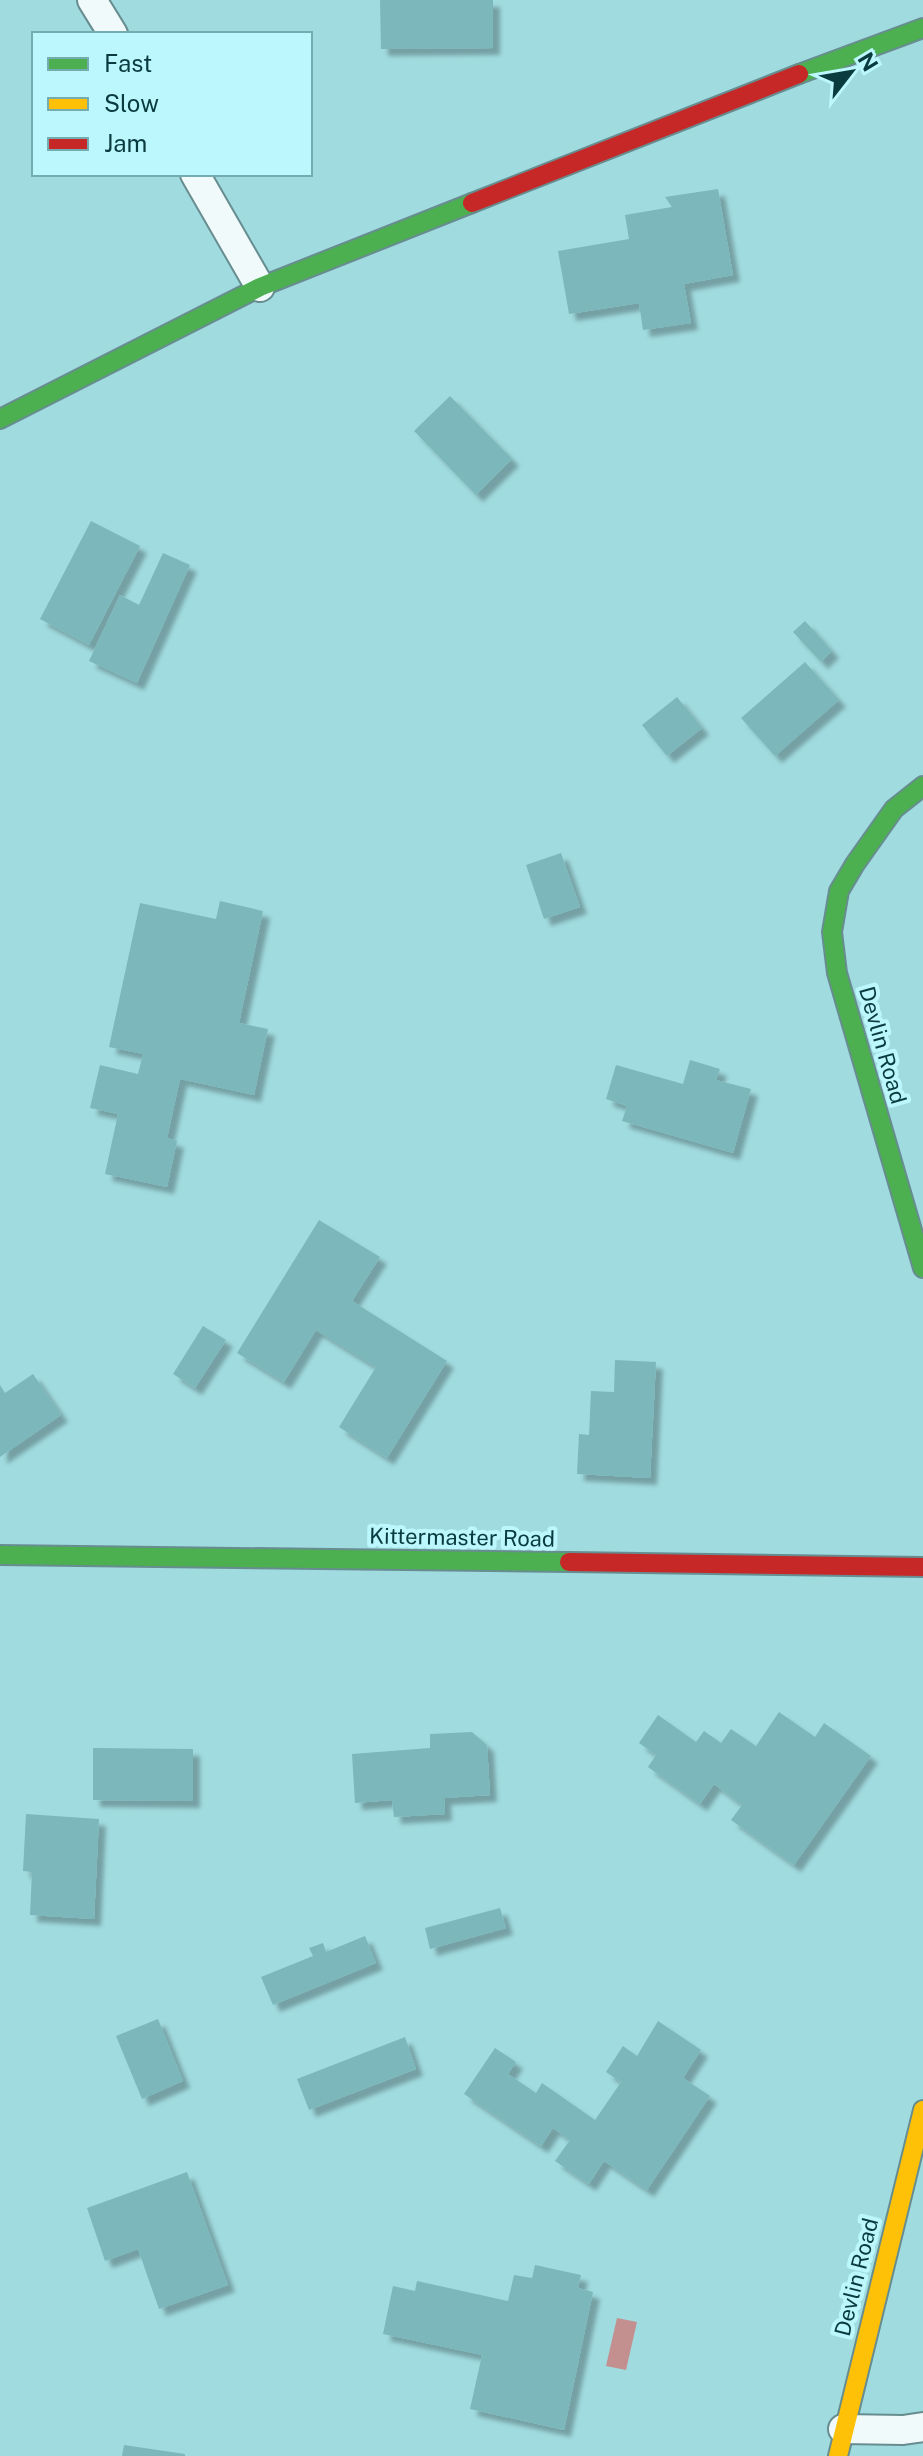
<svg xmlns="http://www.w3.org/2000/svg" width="923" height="2456" font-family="'Public Sans',sans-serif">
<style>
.water{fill:#c48f8f}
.building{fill:#7cb7bb;filter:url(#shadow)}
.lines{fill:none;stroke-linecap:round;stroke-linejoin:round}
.street-casing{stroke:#678d90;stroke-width:32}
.fast-casing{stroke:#678d90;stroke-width:22}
.slow-casing{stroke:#678d90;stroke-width:22}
.jam-casing{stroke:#678d90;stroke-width:22}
.street{stroke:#f1fafa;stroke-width:28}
.fast{stroke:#4caf50;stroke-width:18}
.slow{stroke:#ffc107;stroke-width:18}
.jam{stroke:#c62828;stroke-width:18}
.labels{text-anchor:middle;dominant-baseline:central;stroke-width:8;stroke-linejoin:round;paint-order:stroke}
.street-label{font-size:22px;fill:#093b3f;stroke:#bbf7fc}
</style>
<defs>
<filter id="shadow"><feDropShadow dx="7" dy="7" stdDeviation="2" flood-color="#0004"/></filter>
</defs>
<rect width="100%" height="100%" fill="#a0dbdf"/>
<!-- water -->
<path class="water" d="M617,2318L637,2322L626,2370L606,2366Z"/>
<!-- building -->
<g class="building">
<path d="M380,0H493V48L381,49Z"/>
<path d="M718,189L733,275L684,284L691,323L643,330L639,303L569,314L558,251L629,239L625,215L672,207L665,197Z"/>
<path d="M450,396L512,459L476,495L414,431Z"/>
<path d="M91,521L140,546L89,645L40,619Z"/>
<path d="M163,553L190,565L137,683L89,661L120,595L139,605Z"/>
<path d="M805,621L832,651L821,662L793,632Z"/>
<path d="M805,662L839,700L775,756L741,718Z"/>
<path d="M677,697L702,728L667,756L642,725Z"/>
<path d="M561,853L580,907L544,919L526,865Z"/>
<path d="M220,901L263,911L239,1023L268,1029L254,1095L180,1079L167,1138L177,1141L167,1187L105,1174L118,1114L90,1108L100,1065L138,1074L143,1054L109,1047L140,903L216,919Z"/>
<path d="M690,1060L720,1069L716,1080L751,1089L733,1153L622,1121L627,1106L606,1099L616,1065L683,1084Z"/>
<path d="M319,1220L380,1257L352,1301L447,1361L387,1458L339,1427L376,1367L316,1330L284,1382L237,1353Z"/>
<path d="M203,1326L226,1340L195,1388L173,1374Z"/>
<path d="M615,1360L656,1362L650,1478L577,1474L579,1434L589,1435L591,1391L614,1392Z"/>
<path d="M33,1374L61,1415L0,1457V1385L5,1393Z"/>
<path d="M779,1712L815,1737L824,1723L871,1756L794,1865L731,1820L742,1805L714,1784L700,1804L648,1767L656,1755L639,1743L658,1715L696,1742L704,1731L721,1743L731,1729L756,1746Z"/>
<path d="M472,1732L487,1745L490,1795L444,1798L445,1814L394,1817L392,1800L355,1803L352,1754L430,1748V1734Z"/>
<path d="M93,1748L193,1749V1801L93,1800Z"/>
<path d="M26,1814L99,1819L94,1919L30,1915L32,1872L23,1871Z"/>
<path d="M500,1908L506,1928L430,1949L425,1928Z"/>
<path d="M365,1936L376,1963L273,2005L261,1977L313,1956L309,1948L323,1943L326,1952Z"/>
<path d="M158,2019L183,2081L142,2099L116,2036Z"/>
<path d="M658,2021L701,2050L683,2078L710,2096L647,2190L604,2161L589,2184L555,2161L570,2140L553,2128L541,2146L464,2094L495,2048L516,2062L508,2074L536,2093L542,2083L595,2120L621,2082L606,2072L623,2046L637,2056Z"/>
<path d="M405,2037L416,2069L309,2110L297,2079Z"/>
<path d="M187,2172L228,2285L159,2309L138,2249L105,2261L87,2208Z"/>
<path d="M535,2265L581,2275L578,2288L593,2292L564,2430L470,2409L482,2355L383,2334L393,2286L415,2291L417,2281L508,2301L514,2275L532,2278Z"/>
<path d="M124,2445L185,2454V2456H122Z"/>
</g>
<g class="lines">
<defs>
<g id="street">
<path d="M92,0L113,34"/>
<path d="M195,174L260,287"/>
<path d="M843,2429L903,2430L923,2427"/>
</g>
<g id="fast">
<path d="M799,74L923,28"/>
<path d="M0,419L260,287L472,203"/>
<path d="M923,786L894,809L855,864L839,891L832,932L837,973L923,1268"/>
<path d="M0,1555L569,1562"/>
</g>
<path id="slow" d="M838,2456L923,2110"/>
<g id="jam">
<path d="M472,203L799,74"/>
<path d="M569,1562L923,1567"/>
</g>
</defs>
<!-- street casing -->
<use href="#street" class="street-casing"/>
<!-- fast casing -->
<use href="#fast" class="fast-casing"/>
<!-- slow casing -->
<use href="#slow" class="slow-casing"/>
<!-- jam casing -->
<use href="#jam" class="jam-casing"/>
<!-- street -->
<use href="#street" class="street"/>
<!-- fast -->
<use href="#fast" class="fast"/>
<!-- slow -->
<use href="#slow" class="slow"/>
<!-- jam -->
<use href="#jam" class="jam"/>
</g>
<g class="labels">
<!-- street labels -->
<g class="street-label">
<text transform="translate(883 1045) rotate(74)">Devlin Road</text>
<text transform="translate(462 1537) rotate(1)">Kittermaster Road</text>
<text transform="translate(856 2277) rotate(-76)">Devlin Road</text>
</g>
</g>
<!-- legend -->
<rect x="32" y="32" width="280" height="144" fill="#bbf7fc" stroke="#74acb0" stroke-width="2"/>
<rect x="48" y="58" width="40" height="12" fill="#4caf50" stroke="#74acb0" stroke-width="2"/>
<text x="104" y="72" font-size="24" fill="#093b3f">Fast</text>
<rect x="48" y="98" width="40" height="12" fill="#ffc107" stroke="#74acb0" stroke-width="2"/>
<text x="104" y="112" font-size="24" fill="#093b3f">Slow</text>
<rect x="48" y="138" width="40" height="12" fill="#c62828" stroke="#74acb0" stroke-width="2"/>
<text x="104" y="152" font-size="24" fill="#093b3f">Jam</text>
<!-- north arrow -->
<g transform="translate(851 72) rotate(59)" stroke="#bbf7fc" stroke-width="6" paint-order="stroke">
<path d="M0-6L14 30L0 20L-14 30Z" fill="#093b3f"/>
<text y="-12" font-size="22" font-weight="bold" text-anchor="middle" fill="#093b3f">N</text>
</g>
</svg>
